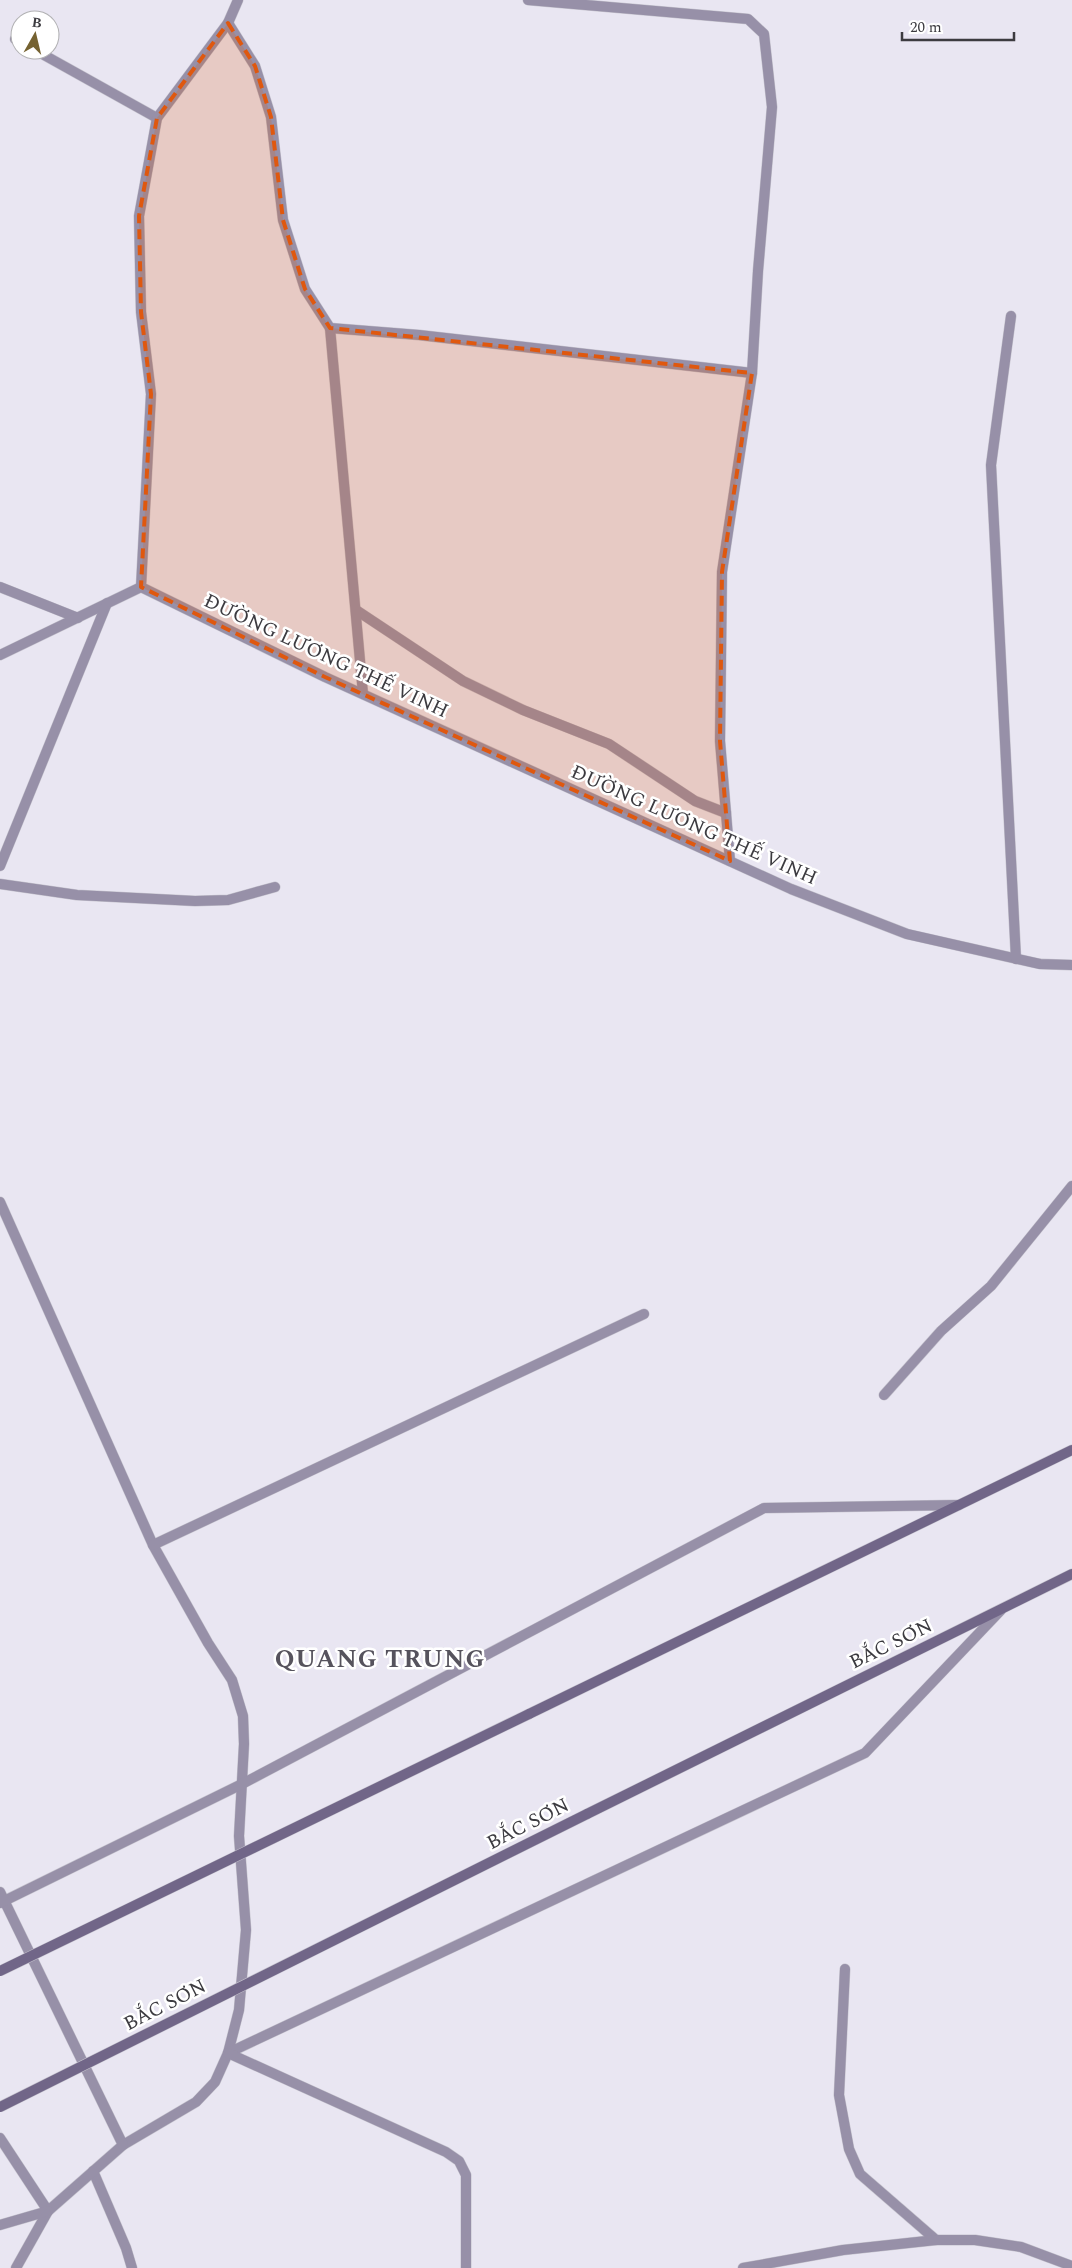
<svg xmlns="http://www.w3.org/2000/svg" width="1072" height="2268" font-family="Spectral,serif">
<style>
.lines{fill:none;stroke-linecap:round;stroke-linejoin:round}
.lane-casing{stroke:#c6c4ce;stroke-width:11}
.street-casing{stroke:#c6c4ce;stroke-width:11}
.secondary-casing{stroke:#c6c4ce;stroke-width:11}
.lane{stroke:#9790a8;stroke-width:10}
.street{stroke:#9790a8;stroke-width:10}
.secondary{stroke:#716688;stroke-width:10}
.secondary-bridge-casing{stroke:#c6c4ce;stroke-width:11;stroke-linecap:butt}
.secondary-bridge{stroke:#716688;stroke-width:10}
.marked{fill:#df580f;fill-opacity:0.2;stroke:#df580f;stroke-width:4;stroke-dasharray:10 6;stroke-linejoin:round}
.labels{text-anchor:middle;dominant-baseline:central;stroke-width:5;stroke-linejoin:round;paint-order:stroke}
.street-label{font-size:20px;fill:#3c3b40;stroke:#fff}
.district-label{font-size:25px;font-weight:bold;letter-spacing:1px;fill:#56535d;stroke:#fff}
</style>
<rect width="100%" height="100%" fill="#e9e6f2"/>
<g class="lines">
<defs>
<g id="lane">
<path d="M15,39L20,42"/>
<path d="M35,50L157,118"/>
<path d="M356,610L463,681L523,710L609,744L695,801L726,813"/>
<path d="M0,2138L48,2211"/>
<path d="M93,2171L126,2248L132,2268"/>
</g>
<g id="street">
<path d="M238,0L228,23L157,118L139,216L141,312L151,394L141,587L325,677L791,889L907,934L1040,964L1072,965"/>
<path d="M528,0L748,19L764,34L772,107L758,271L752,373L722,572L720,741L730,861"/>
<path d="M228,23L255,66L271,117L283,220L305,289L330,328L419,335L752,373"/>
<path d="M1011,316L991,465L1016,959"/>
<path d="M330,328L363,694"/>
<path d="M0,587L78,618"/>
<path d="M0,655L141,587"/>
<path d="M0,866L107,603"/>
<path d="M0,884L77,895L195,901L228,900L275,887"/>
<path d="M0,1202L153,1545L208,1643L232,1680L243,1716L244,1744L239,1836L246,1930L239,2010L228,2053L215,2082L196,2102L123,2145L48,2211L16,2268"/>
<path d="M884,1395L941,1331L991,1286L1072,1186"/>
<path d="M153,1545L644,1314"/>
<path d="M0,1892L123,2145"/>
<path d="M0,1903L242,1784L764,1508L959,1505"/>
<path d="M845,1969L839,2095L849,2149L860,2174L936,2240"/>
<path d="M228,2053L865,1753L1001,1610"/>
<path d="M228,2053L446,2152L459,2161L466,2175V2268"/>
<path d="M0,2225L48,2211"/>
<path d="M743,2268L843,2250L936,2240H975L1021,2247L1072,2266"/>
</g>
<g id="secondary">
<path d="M529,1714L1072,1450"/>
<path d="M587,1814L1072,1574"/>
</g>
</defs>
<!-- lane casing -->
<use href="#lane" class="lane-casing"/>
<!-- street casing -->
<use href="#street" class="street-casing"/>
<!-- secondary casing -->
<use href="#secondary" class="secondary-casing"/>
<!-- lane -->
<use href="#lane" class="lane"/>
<!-- street -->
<use href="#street" class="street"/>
<!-- secondary -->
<use href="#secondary" class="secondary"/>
<defs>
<g id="secondary-bridge">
<path d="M0,1971L529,1714"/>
<path d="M0,2107L587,1814"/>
</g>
</defs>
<!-- secondary-bridge casing -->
<use href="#secondary-bridge" class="secondary-bridge-casing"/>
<!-- secondary-bridge -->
<use href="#secondary-bridge" class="secondary-bridge"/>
</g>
<!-- marked area -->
<path class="marked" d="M228,23L255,66L271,117L283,220L305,289L330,328L752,373L722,572L720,741L730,861L325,677L141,587L151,394L141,312L139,216L157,118Z"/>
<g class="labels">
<!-- street labels -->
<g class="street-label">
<text transform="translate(326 656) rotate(25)">ĐƯỜNG LƯƠNG THẾ VINH</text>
<text transform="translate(694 825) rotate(24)">ĐƯỜNG LƯƠNG THẾ VINH</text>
<text transform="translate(891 1644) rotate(-26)">BẮC SƠN</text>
<text transform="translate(528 1824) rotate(-27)">BẮC SƠN</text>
<text transform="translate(165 2005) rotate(-27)">BẮC SƠN</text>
</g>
<!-- district labels -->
<g class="district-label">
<text x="380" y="1660">QUANG TRUNG</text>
</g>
</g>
<!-- north arrow -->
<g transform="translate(35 35) rotate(8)"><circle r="24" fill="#ffffff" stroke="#b1b1b3"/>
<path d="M0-4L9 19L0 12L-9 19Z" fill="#756231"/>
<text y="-8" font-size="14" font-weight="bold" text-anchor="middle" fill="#3c3b40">B</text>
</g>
<!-- scale -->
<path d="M902 32v8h112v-8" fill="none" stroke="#3c3b40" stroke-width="2.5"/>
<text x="910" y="32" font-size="15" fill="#3c3b40" stroke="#ffffff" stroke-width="4" paint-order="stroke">20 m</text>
</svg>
